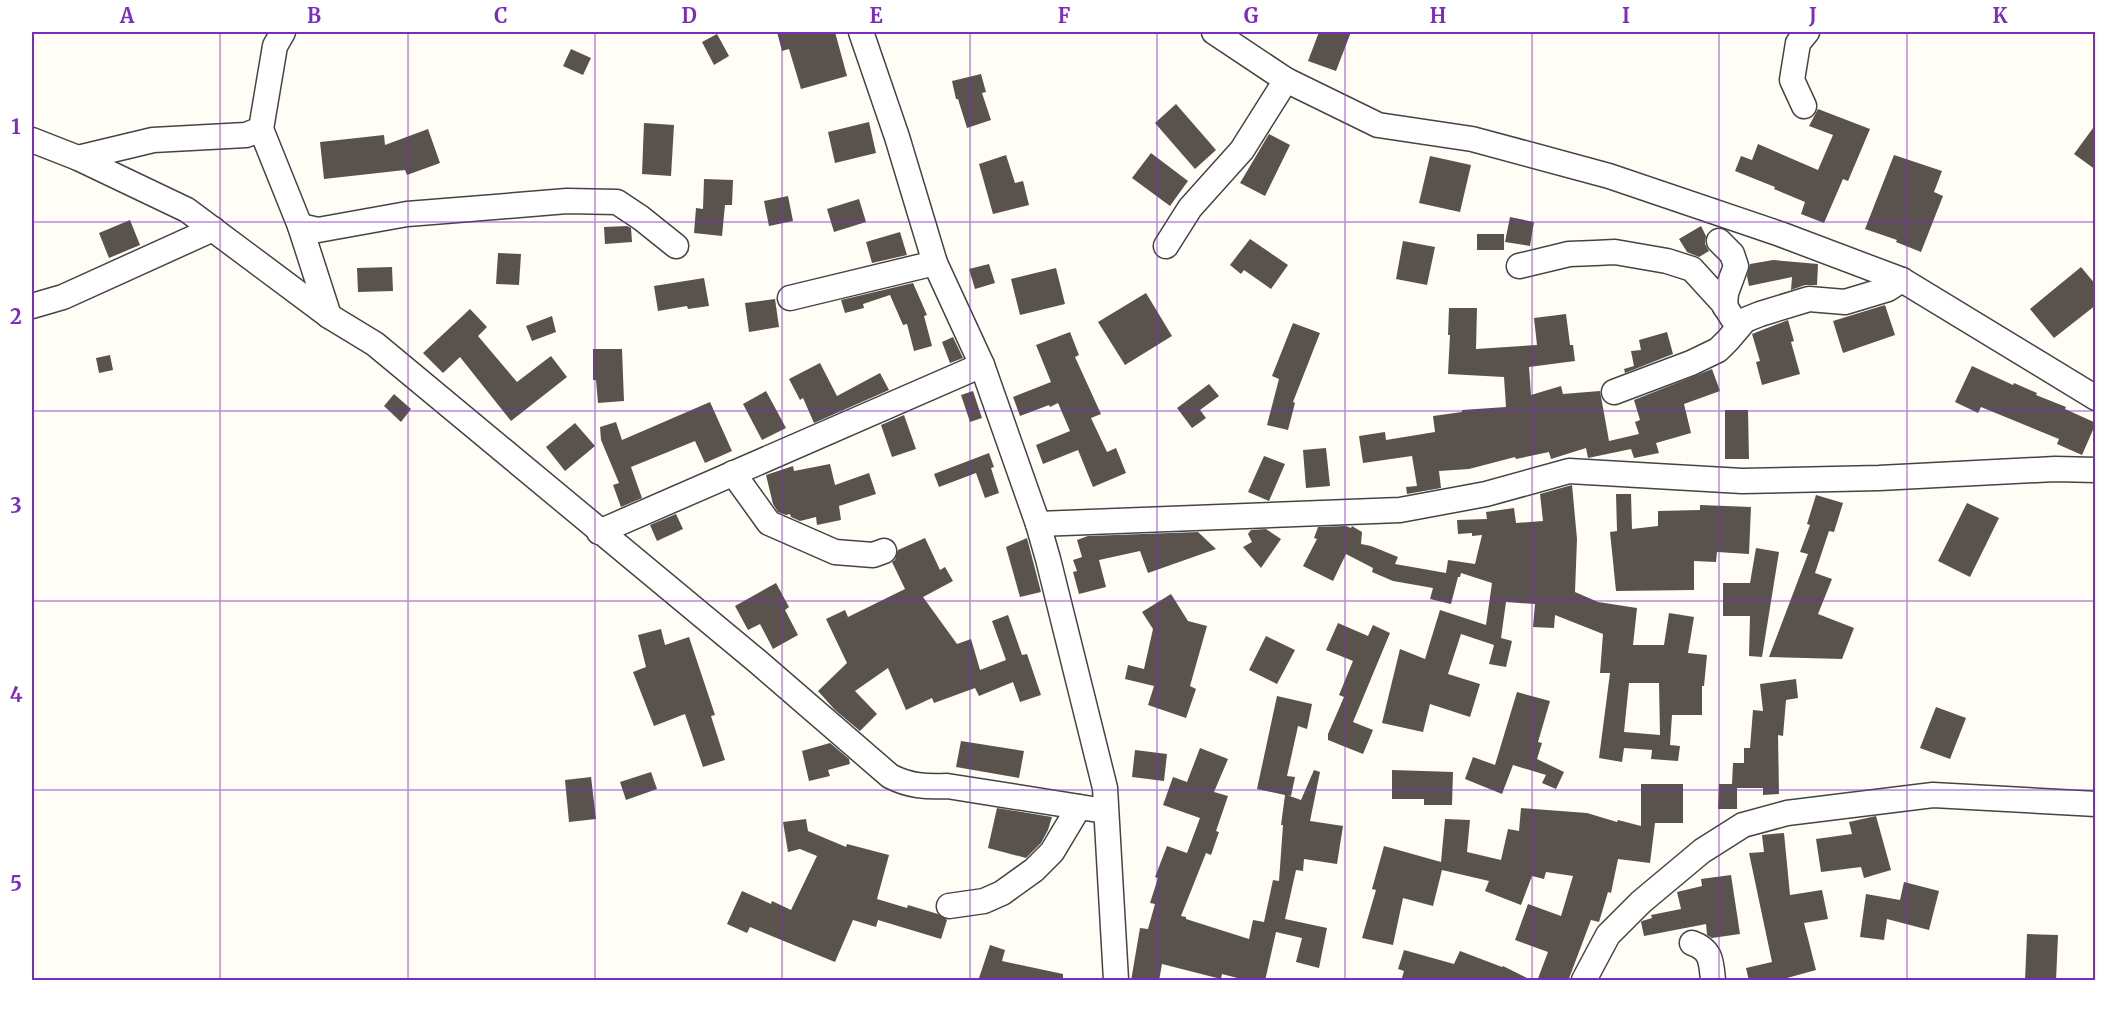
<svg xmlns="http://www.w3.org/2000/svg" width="2127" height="1012" font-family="Merriweather,serif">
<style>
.building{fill:#5a524d;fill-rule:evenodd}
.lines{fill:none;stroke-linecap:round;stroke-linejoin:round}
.minor-casing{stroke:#444;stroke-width:27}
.minor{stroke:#fff;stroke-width:24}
.grid{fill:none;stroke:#7b2cbf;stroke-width:1.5;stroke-opacity:0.55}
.neatline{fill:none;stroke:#7b2cbf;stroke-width:2}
.grid-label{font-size:20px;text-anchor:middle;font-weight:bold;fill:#7b2cbf}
</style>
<rect width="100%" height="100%" fill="#fffdf5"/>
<!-- building -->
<g class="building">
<path d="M777,32H835L847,76L801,89L789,49L782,51Z"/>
<path d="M1319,32H1351L1336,71L1308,61Z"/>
<path d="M717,34L729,56L714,65L702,42Z"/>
<path d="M571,49L591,58L583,75L563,66Z"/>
<path d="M981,74L986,92L982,93L991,120L967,128L958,99H956L952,81Z"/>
<path d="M1176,104L1216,150L1195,169L1155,123Z"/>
<path d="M1818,109L1870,129L1848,181L1843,179L1824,223L1801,214L1805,202L1774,189L1775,187L1735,171L1741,156L1752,160L1758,144L1818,170L1833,135L1809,126Z"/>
<path d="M869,122L876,153L835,163L828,132Z"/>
<path d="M644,123L674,125L671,176L642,174Z"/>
<path d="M2096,124V170L2074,154Z"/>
<path d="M428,129L440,163L407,175L405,170L324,179L320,142L384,135L385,145Z"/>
<path d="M1269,134L1290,145L1265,196L1240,183Z"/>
<path d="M1151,153L1188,181L1170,206L1132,178Z"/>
<path d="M1006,155L1015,183L1023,181L1029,205L993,214L979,164Z"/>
<path d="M1894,155L1942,171L1934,192L1943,196L1921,252L1896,242L1897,240L1865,229Z"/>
<path d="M1430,156L1471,165L1460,212L1419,203Z"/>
<path d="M704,179L733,180L732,205H725L722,236L694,233L696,208L703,209Z"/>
<path d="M788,196L793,221L769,226L764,201Z"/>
<path d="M859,199L866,222L834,232L827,209Z"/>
<path d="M1510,217L1534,222L1530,246L1505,242Z"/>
<path d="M130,220L140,245L109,258L99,233Z"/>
<path d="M627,226L631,228L632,242L605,244L604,227Z"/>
<path d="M1701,226L1706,236L1705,244L1709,251L1699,257L1687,252L1679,239Z"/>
<path d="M900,232L907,255L872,263L866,242Z"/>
<rect x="1477" y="234" width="27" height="16"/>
<path d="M1250,239L1288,265L1271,289L1244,270L1241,274L1230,265Z"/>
<path d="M1403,241L1435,247L1427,285L1396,279Z"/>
<path d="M498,253L521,254L519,285L496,284Z"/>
<path d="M1773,260L1818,264L1817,285H1805L1791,290L1792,277L1749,286L1747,276L1750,264Z"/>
<path d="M989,264L995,283L975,289L969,269Z"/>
<path d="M392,267L393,291L358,292L357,268Z"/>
<path d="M2081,267L2096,285V305L2054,338L2030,309Z"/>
<path d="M1056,268L1065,304L1020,315L1011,279Z"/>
<path d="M704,278L709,306L688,309L687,306L658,311L654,286Z"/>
<path d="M913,283L927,315L924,316L932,346L914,351L907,324L903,325L890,295L863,304L864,308L845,313L841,300Z"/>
<path d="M1146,293L1172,336L1125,365L1098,322Z"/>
<path d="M775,299L779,327L749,332L745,303Z"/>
<path d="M1885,305L1895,335L1843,353L1833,321Z"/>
<path d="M1449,308H1477L1476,349L1537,345L1534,318L1566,314L1570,345H1573L1575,361L1529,367L1531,395L1561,386L1563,394L1600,391L1609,441L1639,434L1635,422L1640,420L1634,400L1712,369L1720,391L1684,404L1691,433L1656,443L1659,453L1634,458L1631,449L1588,458L1586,448L1551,459L1549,452L1516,459L1515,457L1469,469L1439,471L1441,488L1407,494L1406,487L1417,486L1412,456L1363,463L1359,436L1385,432L1386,440L1435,432L1433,416L1462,412V410L1506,407L1504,377L1448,374L1450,335H1448Z"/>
<path d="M470,309L487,327L478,336L517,382L551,356L567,377L511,421L460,357L443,373L423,353Z"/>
<path d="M552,316L556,332L532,341L526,326Z"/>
<path d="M1788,320L1794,341L1791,342L1800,374L1762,385L1756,362L1760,361L1752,334Z"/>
<path d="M1293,323L1320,333L1293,402L1295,403L1288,430L1267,425L1279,379L1272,376Z"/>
<path d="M1070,332L1079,355L1075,357L1101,414L1091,418L1107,452L1116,448L1126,473L1093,487L1078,450L1043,464L1036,445L1070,431L1058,403L1050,407L1049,405L1020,416L1013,397L1051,382L1036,345Z"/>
<path d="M1667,332L1673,354L1625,373L1624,369L1634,366L1631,351L1641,350L1639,340Z"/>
<path d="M953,337L963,358L950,363L942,342Z"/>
<path d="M593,349H622L624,401L598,403L596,380H593Z"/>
<path d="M110,355L113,370L99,373L96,358Z"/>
<path d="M820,363L837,396L880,373L889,390L814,423L803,398L800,400L789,379Z"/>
<path d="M1972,366L2013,385L2014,383L2037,393L2036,395L2066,407L2065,409L2096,423L2082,455L2057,444L2059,439L1981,407L1978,413L1955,402Z"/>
<path d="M1209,384L1219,396L1200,410L1206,418L1192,428L1177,408Z"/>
<path d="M766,391L786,428L762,440L743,404Z"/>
<path d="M973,391L982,418L970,422L961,395Z"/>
<path d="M394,394L411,409L401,422L384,406Z"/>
<path d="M710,402L732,451L705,463L695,441L631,467L642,498L621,507L613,485L619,483L601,440L600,427L616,422L622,440Z"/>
<path d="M1725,410H1748L1749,459H1725Z"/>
<path d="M904,415L916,449L892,457L881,425Z"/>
<path d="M575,423L595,446L565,471L546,447Z"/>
<path d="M1326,448L1330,486L1306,488L1303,450Z"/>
<path d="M989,453L994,467L991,468L999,493L985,498L976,473L939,487L934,474Z"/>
<path d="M1264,456L1285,464L1269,501L1248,492Z"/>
<path d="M830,464L835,485L869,473L876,494L839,506L841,520L817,525L816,517L800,521L791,517L790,514L786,515L778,512L773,504L766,475L793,466L794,471Z"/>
<path d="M1572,485L1577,539L1575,592L1598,602L1637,608L1633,645H1664L1669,613L1694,617L1688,653L1707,655L1704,686H1702V715H1672L1670,745L1680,746L1678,761L1651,759L1652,750L1624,748L1622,762L1599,758L1610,673H1600L1603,634L1555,615L1554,628L1533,627L1535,604L1506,602L1501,638L1512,641L1506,667L1489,664L1494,645L1461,634L1448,674L1480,684L1470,717L1430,704L1423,732L1382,723L1400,649L1425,659L1440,610L1486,625L1492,583L1461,573L1460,577H1458L1451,604L1430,599L1433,588L1393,581L1372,572L1373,568L1346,554L1333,581L1303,566L1317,539L1314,538L1318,527L1346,526L1351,528L1352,526L1362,532L1361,544L1371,546L1398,557L1395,564L1446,573L1448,560L1475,564L1482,535L1472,536V533L1458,534L1457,520L1487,519L1486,512L1514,508L1516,523L1543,521L1540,494ZM1629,683H1659L1660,735L1624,732Z"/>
<path d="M1616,494H1631L1632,529L1658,526V511L1700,510V505L1751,507L1749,554L1717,552L1716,562L1694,561V590L1616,591L1610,532L1617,531Z"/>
<path d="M1816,495L1843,503L1834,532L1829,531L1815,573L1832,579L1818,614L1854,628L1842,659L1769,657L1808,554L1800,552L1810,525L1807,524Z"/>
<path d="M1967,503L1999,518L1970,577L1938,561Z"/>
<path d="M676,514L683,529L657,541L650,525Z"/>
<path d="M1266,529L1281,539L1261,568L1243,547L1252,542L1248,534L1251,530Z"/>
<path d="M1198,532L1216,549L1148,573L1140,551L1099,560L1106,587L1079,594L1073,572L1077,571L1073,560L1082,557L1077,540L1088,536Z"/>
<path d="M925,538L940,570L945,567L953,581L923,597L957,644L971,639L980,670L1006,660L992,621L1008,615L1022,655L1027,654L1041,695L1020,702L1013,682L979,696L975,688L934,703L932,698L906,710L888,668L855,691L877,714L860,731L835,710L818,691L847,663L826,619L845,610L848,617L905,589L892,562L895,560L898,550Z"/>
<path d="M1027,538L1041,592L1020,597L1006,547Z"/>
<path d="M1756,548L1779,552L1762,657L1749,656L1750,616H1723V583H1750Z"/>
<path d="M776,583L789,607L785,610L798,635L773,649L760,624L748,630L735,606Z"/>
<path d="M1171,594L1188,621L1207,626L1190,686L1196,689L1186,718L1148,705L1154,686L1125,679L1128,665L1144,669L1153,629L1142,612Z"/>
<path d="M1338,623L1368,636L1373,625L1390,633L1353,722L1373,730L1363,754L1328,740V734L1344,697L1339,695L1353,661L1326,650Z"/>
<path d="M661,629L665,645L689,637L715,715L711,716L725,760L703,767L685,714L654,726L633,672L646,667L638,635Z"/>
<path d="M1266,636L1295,650L1277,684L1249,670Z"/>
<path d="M1796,679L1798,698L1786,700L1783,736L1778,735L1779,794L1763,795V788H1737V809H1718L1719,784H1732L1733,763H1744V748H1750L1753,710L1763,711L1760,684Z"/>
<path d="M1517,692L1550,701L1538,742L1542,743L1537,759L1564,772L1556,789L1542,783L1546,775L1513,765L1502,794L1465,779L1473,757L1495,765Z"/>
<path d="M1277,696L1312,704L1307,729L1298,726L1287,776L1295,777L1291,796L1287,795L1301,800L1314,770L1320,772L1310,821L1343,826L1337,864L1304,859L1303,871L1296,870L1285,919L1327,928L1319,968L1296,962L1302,938L1276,932L1265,981H1249L1222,974L1221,979L1162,964L1159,981H1131L1140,928L1148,929L1155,904L1150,903L1158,878L1155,877L1167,846L1187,853L1200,818L1163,805L1173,777L1187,782L1200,748L1228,759L1214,792L1228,796L1216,831L1219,832L1211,855L1206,853L1181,916L1186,917V919L1249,939L1253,920L1264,922L1273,880L1279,881L1283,825H1281L1285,795L1257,789Z"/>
<path d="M1936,707L1966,718L1950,759L1920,748Z"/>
<path d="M961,741L1024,751L1019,778L956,767Z"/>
<path d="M830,743L849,759L850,764L828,770L830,776L809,781L802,751Z"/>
<path d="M1135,750L1167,754L1164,781L1132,777Z"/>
<path d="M1392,770L1453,772L1452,805H1424V799H1392Z"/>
<path d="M651,772L657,789L626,800L620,782Z"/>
<path d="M591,777L596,819L569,822L565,780Z"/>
<path d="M1641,784H1683V823H1655L1650,863L1618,859L1611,893L1608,892L1599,922L1591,920L1568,981H1537L1548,952L1515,940L1528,904L1561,916L1573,876L1546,872L1544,879L1532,876L1521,905L1485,891L1489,881L1442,870L1433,906L1403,898L1393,945L1362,938L1376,890L1372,889L1384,846L1441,862L1445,819L1470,820L1467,852L1501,860L1508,829L1519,831L1521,808L1587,813L1617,822L1618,820L1641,826Z"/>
<path d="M997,808L1052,817L1048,830L1041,843L1026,858L988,848Z"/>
<path d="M1876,816L1891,870L1864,878L1861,867L1821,872L1816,839L1852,834L1849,822Z"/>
<path d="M806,819L808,831L846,847L847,844L889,855L877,899L907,908L908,905L938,914L947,920L941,939L878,920L876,927L853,920L835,962L750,927L747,933L727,924L742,891L771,904L772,901L791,910L817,856L800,849L788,852L783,822Z"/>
<path d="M1784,833L1790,895L1822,890L1828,919L1804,923L1816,970L1776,981H1749L1746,968L1772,962L1749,853L1764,852L1762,835Z"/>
<path d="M1731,875L1740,934L1712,938L1707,935L1706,924L1644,936L1641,922L1642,921L1652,918L1651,915L1681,909L1677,892L1702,886L1701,879Z"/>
<path d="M1904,882L1939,891L1929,930L1887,919L1884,940L1860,937L1866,894L1900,900Z"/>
<path d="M2027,934L2058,935L2056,981H2025Z"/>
<path d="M990,945L1005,950L1002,961L1063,974V981H978Z"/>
<path d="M1404,950L1454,964L1460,951L1502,967L1503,966L1533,981H1401L1404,971L1398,969Z"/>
</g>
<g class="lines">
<defs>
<g id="minor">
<path d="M861,32L897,137L935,263L982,365L1038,524L1048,559L1105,788L1116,980"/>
<path d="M1214,32L1286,80L1378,125L1472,139L1609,176L1780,234L1902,280L2096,398"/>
<path d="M1804,106L1792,80L1798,43L1807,32"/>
<path d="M261,129L300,226"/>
<path d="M32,140L78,158L187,210L329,316L375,344L757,661L890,776C909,786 926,787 947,786L1105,811"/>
<path d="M78,158L153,140L246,135L261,129L275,46L283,32"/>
<path d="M1719,241L1732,254L1736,266L1726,293L1725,307"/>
<path d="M1166,246L1190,208L1242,150L1286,80"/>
<path d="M1519,266L1569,254L1595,253L1615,252L1667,261L1692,269L1723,303L1738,327"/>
<path d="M790,298L935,263"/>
<path d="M32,306L63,297L213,229"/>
<path d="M329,316L300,226L318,230L407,214L445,211L567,201L617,202L641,218L676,246"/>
<path d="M1614,392L1691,363L1718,350L1728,340L1745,320L1760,314L1809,299L1845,302L1888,289L1902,280"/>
<path d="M733,473L769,523L835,552L873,555L884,551"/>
<path d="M1038,524L1400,510L1486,494L1569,471L1742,481L1879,478L2055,469L2096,470"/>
<path d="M599,532L982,365"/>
<path d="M949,906L984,901L1002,893L1034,870L1052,852L1079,807"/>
<path d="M1692,943C1712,950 1711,962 1713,980"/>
<path d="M1584,980L1608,935L1641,902L1702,851L1743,825L1787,813L1933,795L2096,804"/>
</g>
</defs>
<!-- minor casing -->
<use href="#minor" class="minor-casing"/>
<!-- minor -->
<use href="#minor" class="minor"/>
</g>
<!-- grid -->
<path class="grid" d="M220,32V980M408,32V980M595,32V980M782,32V980M970,32V980M1157,32V980M1345,32V980M1532,32V980M1719,32V980M1907,32V980M32,222H2096M32,411H2096M32,601H2096M32,790H2096"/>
<!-- border -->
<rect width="2127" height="1012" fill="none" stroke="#ffffff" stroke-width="66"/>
<rect x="33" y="33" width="2061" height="946" class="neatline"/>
<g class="grid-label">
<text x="127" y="23">A</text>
<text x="314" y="23">B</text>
<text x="501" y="23">C</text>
<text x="689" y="23">D</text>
<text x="876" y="23">E</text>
<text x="1064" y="23">F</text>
<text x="1251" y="23">G</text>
<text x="1438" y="23">H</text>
<text x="1626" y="23">I</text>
<text x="1813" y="23">J</text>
<text x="2000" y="23">K</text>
<text x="16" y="134">1</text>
<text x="16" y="324">2</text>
<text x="16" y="513">3</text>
<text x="16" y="702">4</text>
<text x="16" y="891">5</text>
</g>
</svg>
